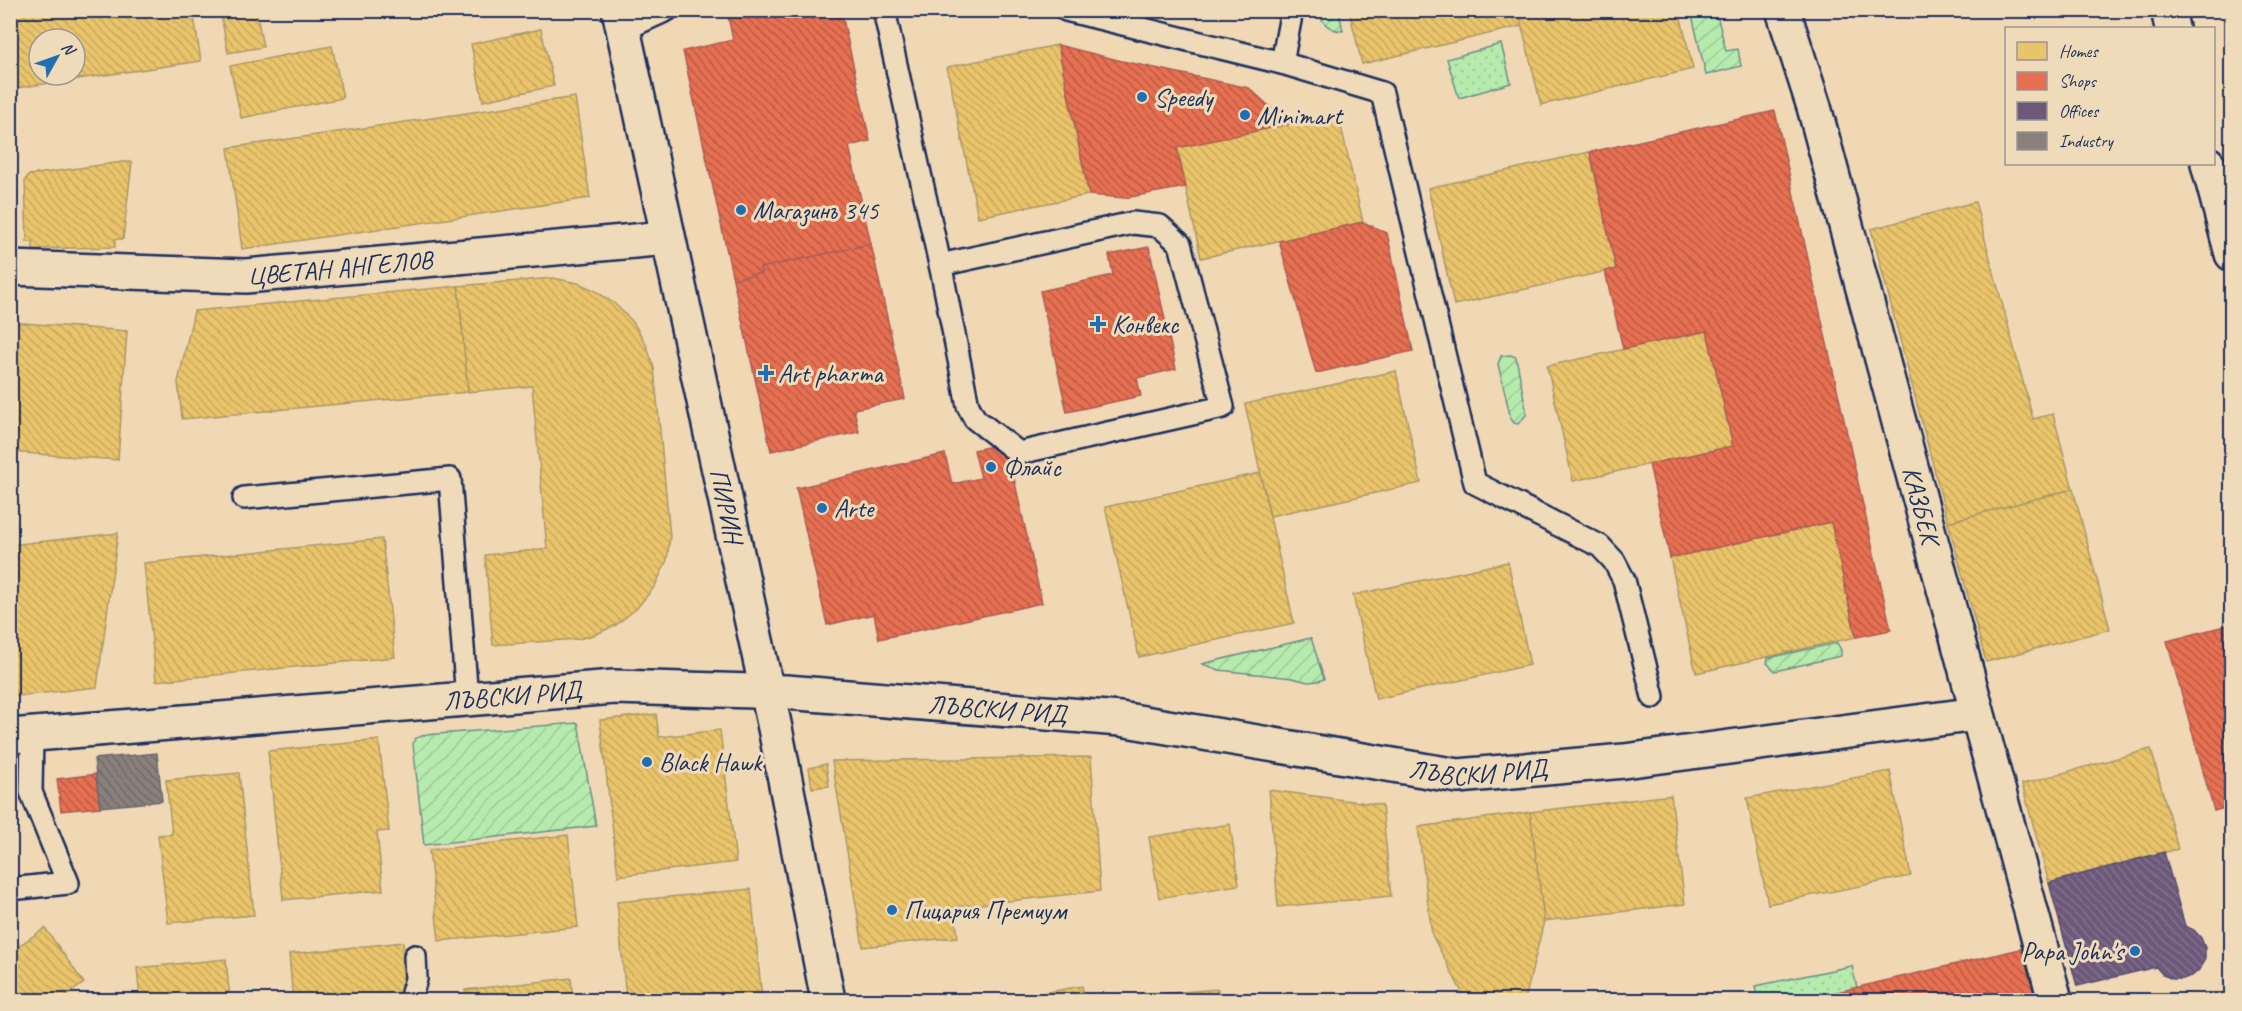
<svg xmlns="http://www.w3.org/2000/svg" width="2242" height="1011" font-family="Caveat,sans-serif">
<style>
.grass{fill:url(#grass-dots);stroke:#688d86;stroke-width:1.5}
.garden{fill:url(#garden-furrows);stroke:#688d86;stroke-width:1.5}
.homes{fill:url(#homes-back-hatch);stroke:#ab9766;stroke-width:1.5;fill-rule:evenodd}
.shops{fill:url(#shops-back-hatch);stroke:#aa5c55;stroke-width:1.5}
.offices{fill:url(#offices-back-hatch);stroke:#544c72;stroke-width:1.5}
.industry{fill:url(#industry-back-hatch);stroke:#696873;stroke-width:1.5}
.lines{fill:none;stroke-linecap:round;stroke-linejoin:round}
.service-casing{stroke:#1b2f5e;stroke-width:26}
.minor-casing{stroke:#1b2f5e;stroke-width:38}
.secondary-casing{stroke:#1b2f5e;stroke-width:38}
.service{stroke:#efdbb9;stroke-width:21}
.minor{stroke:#efdbb9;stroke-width:33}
.secondary{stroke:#efdbb9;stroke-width:33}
.poi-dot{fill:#1f6fb2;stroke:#efdbb9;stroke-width:2}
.labels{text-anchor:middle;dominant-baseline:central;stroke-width:6;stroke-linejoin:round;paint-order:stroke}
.poi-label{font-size:26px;fill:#1b2f5e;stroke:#efdbb9;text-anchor:start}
.street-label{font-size:26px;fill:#1b2f5e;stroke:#efdbb9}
</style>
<defs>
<pattern id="grass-dots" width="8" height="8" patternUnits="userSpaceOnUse" patternTransform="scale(1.5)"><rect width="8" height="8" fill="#b6ebad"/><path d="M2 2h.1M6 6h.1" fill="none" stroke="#9cca97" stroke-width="1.8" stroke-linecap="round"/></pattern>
<pattern id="garden-furrows" width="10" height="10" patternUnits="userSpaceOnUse" patternTransform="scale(1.5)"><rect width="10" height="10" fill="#b6ebad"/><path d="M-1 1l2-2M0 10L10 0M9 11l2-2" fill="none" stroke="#9cca97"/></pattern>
<pattern id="homes-back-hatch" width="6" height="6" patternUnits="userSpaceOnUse" patternTransform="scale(1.5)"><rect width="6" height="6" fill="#e9c46a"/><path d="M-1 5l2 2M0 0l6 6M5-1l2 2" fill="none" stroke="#c7a95e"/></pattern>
<pattern id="shops-back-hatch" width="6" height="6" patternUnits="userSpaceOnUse" patternTransform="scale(1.5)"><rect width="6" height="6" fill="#e76f51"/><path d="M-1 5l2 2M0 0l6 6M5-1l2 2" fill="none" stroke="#ba5c46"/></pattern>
<pattern id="offices-back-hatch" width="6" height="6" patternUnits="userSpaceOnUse" patternTransform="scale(1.5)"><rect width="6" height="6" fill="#6d597a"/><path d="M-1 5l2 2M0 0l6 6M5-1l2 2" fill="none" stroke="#80738f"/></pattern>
<pattern id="industry-back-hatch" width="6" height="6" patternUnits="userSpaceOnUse" patternTransform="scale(1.5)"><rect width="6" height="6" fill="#8a817c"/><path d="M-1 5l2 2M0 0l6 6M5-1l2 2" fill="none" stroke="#706a69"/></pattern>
</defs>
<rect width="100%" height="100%" fill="#f1d8b5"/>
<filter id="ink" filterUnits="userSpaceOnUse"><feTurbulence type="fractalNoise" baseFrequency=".0167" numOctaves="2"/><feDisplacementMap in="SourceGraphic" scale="12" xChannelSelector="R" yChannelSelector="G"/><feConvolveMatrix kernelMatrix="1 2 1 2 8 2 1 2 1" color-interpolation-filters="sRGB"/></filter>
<g filter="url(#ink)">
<!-- grass -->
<g class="grass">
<path d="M1501,44L1511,83L1459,98L1447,59Z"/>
<path d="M1852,966L1857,988L1803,1000H1758L1755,986Z"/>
</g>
<!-- garden -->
<g class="garden">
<path d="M1317,11H1339L1343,31C1328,30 1323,23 1317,11Z"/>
<path d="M1691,11H1716L1726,51L1738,49L1741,66L1706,75Z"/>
<path d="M1510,355L1516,357L1526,409V415L1518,424L1514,423L1511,419L1498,364L1501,356Z"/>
<path d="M1311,638L1324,679L1319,681L1308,682L1292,678L1219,670L1202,664Z"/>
<path d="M1837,643L1841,650V656L1775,671L1767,663L1768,658Z"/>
<path d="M578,723L596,826L424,845L413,744L416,738L425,735Z"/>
</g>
<!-- homes -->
<g class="homes">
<path d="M10,10H193L201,61L10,89ZM39,39H75V75H39Z"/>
<path d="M220,10H256L263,47L228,53Z"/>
<path d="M1349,10H1518L1522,26L1362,64Z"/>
<path d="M1518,10H1679L1693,69L1541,105Z"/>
<path d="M541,29L554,86L483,101L471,44Z"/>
<path d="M1058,45L1089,195L978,217L947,67Z"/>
<path d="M332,46L343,98L241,118L230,66Z"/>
<path d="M575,97L590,198L242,249L228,148Z"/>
<path d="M1338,113L1363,222L1201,258L1177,148Z"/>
<path d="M1590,152L1616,269L1454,305L1428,188Z"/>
<path d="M122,162H132L123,239H115V247L33,249V242H27L25,180L29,175Z"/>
<path d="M1975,202L2033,419L2053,414L2073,489L1948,522L1871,229Z"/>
<path d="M553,278L578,283L594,290L615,304L633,322L646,344L654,368L670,536L667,560L655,586L637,608L616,625L594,635L578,639L493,645L485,555L547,549L532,386L468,392L458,286Z"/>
<path d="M458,286L468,392L182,419L178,382L194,311Z"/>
<path d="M10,322L127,331L118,460L10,452Z"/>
<path d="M1707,331L1733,446L1573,481L1547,366Z"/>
<path d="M1396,371L1421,483L1270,516L1245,404Z"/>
<path d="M1260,473L1294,623L1139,657L1105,507Z"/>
<path d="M2073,489L2110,629L1986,662L1948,522Z"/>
<path d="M1831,522L1856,637L1696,673L1670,558Z"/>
<path d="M118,533L97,687L10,697V545Z"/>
<path d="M382,539L395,657L156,681L144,563Z"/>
<path d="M1508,562L1530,665L1376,699L1353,595Z"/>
<path d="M656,714L659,737L720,730L736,862L618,876L600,720Z"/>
<path d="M379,740L389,831L377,832L383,890L283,900L268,751Z"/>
<path d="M2151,749L2178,849L2049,883L2022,784Z"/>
<path d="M1091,757L1100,891L954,907L958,937L863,947L832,761Z"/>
<path d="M826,764L829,786L812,788L809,768Z"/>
<path d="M1890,771L1911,876L1768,904L1747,798Z"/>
<path d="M239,773L254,915L168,923L158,835L172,834L166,780Z"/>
<path d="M1269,790L1382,805L1391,896L1278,907Z"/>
<path d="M1671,795L1685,904L1544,921L1530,812Z"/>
<path d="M1530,812L1544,921L1525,1000H1466L1432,935L1418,827Z"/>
<path d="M1230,824L1239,885L1159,898L1149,837Z"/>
<path d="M568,835L578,927L439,941L429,850Z"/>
<path d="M751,889L762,1000H626L617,902Z"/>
<path d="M45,928L84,983L66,996L67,1000H10V952Z"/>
<path d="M403,942L408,993L397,994L398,1000H293L289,954Z"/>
<path d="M226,959L230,1000H140L137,968Z"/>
<path d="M571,978L573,1000H467L465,990Z"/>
<path d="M1082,986L1085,1000H1001Z"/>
<path d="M1218,989L1219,1000H1123V997Z"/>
<path d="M1714,994V1000H1662Z"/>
</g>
<!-- shops -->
<g class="shops">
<path d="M734,10H841L870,141L849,146L871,244L760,268L762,273L733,279L683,51L733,40L727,12Z"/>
<path d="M1058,45L1122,61L1249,88L1289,124L1177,148L1186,187L1125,198L1089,195Z"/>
<path d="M1775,111L1891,630L1856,637L1831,522L1670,558L1649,464L1733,446L1707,331L1623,349L1605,271L1616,269L1590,152Z"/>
<path d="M1363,222L1387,233L1413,351L1316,373L1279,241Z"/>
<path d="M871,244L905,399L854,409L859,432L771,451L733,279L762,273L760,268Z"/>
<path d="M1149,247L1176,369L1137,378L1141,396L1067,412L1040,291L1113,275L1109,255Z"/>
<path d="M1006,443L1042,603L879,639L874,614L827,625L796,488L945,454L952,484L981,478L974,450Z"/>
<path d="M2232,624V806L2214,811L2167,641Z"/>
<path d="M96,774L100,807L61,811L57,779Z"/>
<path d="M2029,947L2042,1000H1803Z"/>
</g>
<!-- offices -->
<path class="offices" d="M2164,852L2185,926L2194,930L2201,938L2205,948V958L2201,968L2193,975L2183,979H2173L2163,975L2156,967L2077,986L2049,883Z"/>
<!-- industry -->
<path class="industry" d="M157,753L162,801L100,807L94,759Z"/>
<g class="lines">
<defs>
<g id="service">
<path d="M884,10L943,278L968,406L975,419L1019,453L1223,407L1180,244L1160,226L1133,223L940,265"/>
<path d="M1066,10L1282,63L1382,93L1475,483L1600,546L1614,561L1624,580L1653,697"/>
<path d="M623,30L667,10"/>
<path d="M1282,63L1292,10"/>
<path d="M244,498L450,479L467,699"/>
<path d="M10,889L68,883L31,792L32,735"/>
<path d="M410,1000L416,979L415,956"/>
</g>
<g id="minor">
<path id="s1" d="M619,10L775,728L828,1000"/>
<path id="s2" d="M1783,10L1814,107L2055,1000"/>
<path id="s3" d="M10,268L246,276L668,238"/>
<path id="s4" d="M10,736L614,687L719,690L786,692L1120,719L1458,776L1624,761L1977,714"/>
</g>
<g id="secondary">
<path d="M2168,10L2172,28"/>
<path d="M2208,164L2232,254"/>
</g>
</defs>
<!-- service casing -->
<use href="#service" class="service-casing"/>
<!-- minor casing -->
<use href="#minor" class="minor-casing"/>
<!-- secondary casing -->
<use href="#secondary" class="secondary-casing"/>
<!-- service -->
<use href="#service" class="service"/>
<!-- minor -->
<use href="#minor" class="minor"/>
<!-- secondary -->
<use href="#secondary" class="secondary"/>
</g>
</g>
<!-- markers -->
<g class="poi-dot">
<circle cx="1142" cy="97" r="6"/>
<circle cx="1245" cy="115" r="6"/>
<circle cx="741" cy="210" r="6"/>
<path d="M1095 315h6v6h6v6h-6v6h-6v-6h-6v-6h6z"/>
<path d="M763 364h6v6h6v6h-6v6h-6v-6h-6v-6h6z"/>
<circle cx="991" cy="467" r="6"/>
<circle cx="822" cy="508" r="6"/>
<circle cx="647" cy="762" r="6"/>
<circle cx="892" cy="910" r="6"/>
<circle cx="2135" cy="951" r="6"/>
</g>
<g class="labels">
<!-- poi labels -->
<g class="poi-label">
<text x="1154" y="97">Speedy</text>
<text x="1257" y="115">Minimart</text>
<text x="753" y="210">Магазинъ 345</text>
<text x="1112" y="324">Конвекс</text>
<text x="778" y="373">Art pharma</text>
<text x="1003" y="467">Флайс</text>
<text x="834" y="508">Arte</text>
<text x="659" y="762">Black Hawk</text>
<text x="904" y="910">Пицария Премиум</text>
<text x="2123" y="951" text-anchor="end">Papa John's</text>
</g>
<!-- street labels -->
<g class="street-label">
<text stroke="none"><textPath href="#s3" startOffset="330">ЦВЕТАН АНГЕЛОВ</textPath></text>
<text stroke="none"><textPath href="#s1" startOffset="507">ПИРИН</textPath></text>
<text stroke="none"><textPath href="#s2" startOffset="514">КАЗБЕК</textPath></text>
<text stroke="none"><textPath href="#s4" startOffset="504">ЛЪВСКИ РИД</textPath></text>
<text stroke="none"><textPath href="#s4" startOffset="990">ЛЪВСКИ РИД</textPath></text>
<text stroke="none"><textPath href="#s4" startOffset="1476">ЛЪВСКИ РИД</textPath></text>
</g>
</g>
<!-- margin -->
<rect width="2242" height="1011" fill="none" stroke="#efdbb9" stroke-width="36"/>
<rect x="18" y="18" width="2206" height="975" fill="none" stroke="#1b2f5e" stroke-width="2" filter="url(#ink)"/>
<!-- legend -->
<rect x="2005" y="27" width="210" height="138" fill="#efdbb9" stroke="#9a9695" stroke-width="1.5"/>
<rect x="2017" y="42" width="30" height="18" fill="#e9c46a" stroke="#9a9695" stroke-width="1.5"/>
<text x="2059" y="57" font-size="18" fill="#1b2f5e">Homes</text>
<rect x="2017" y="72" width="30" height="18" fill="#e76f51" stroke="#9a9695" stroke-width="1.5"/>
<text x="2059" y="87" font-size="18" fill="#1b2f5e">Shops</text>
<rect x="2017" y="102" width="30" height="18" fill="#6d597a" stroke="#9a9695" stroke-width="1.5"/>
<text x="2059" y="117" font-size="18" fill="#1b2f5e">Offices</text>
<rect x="2017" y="132" width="30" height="18" fill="#8a817c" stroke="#9a9695" stroke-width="1.5"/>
<text x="2059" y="147" font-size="18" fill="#1b2f5e">Industry</text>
<!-- north arrow -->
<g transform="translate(57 57) rotate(50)"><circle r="28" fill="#efdbb9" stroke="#9a9695" stroke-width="1.5"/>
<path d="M0-4.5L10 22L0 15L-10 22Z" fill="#1f6fb2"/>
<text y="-9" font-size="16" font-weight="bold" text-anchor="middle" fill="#1b2f5e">N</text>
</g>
</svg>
